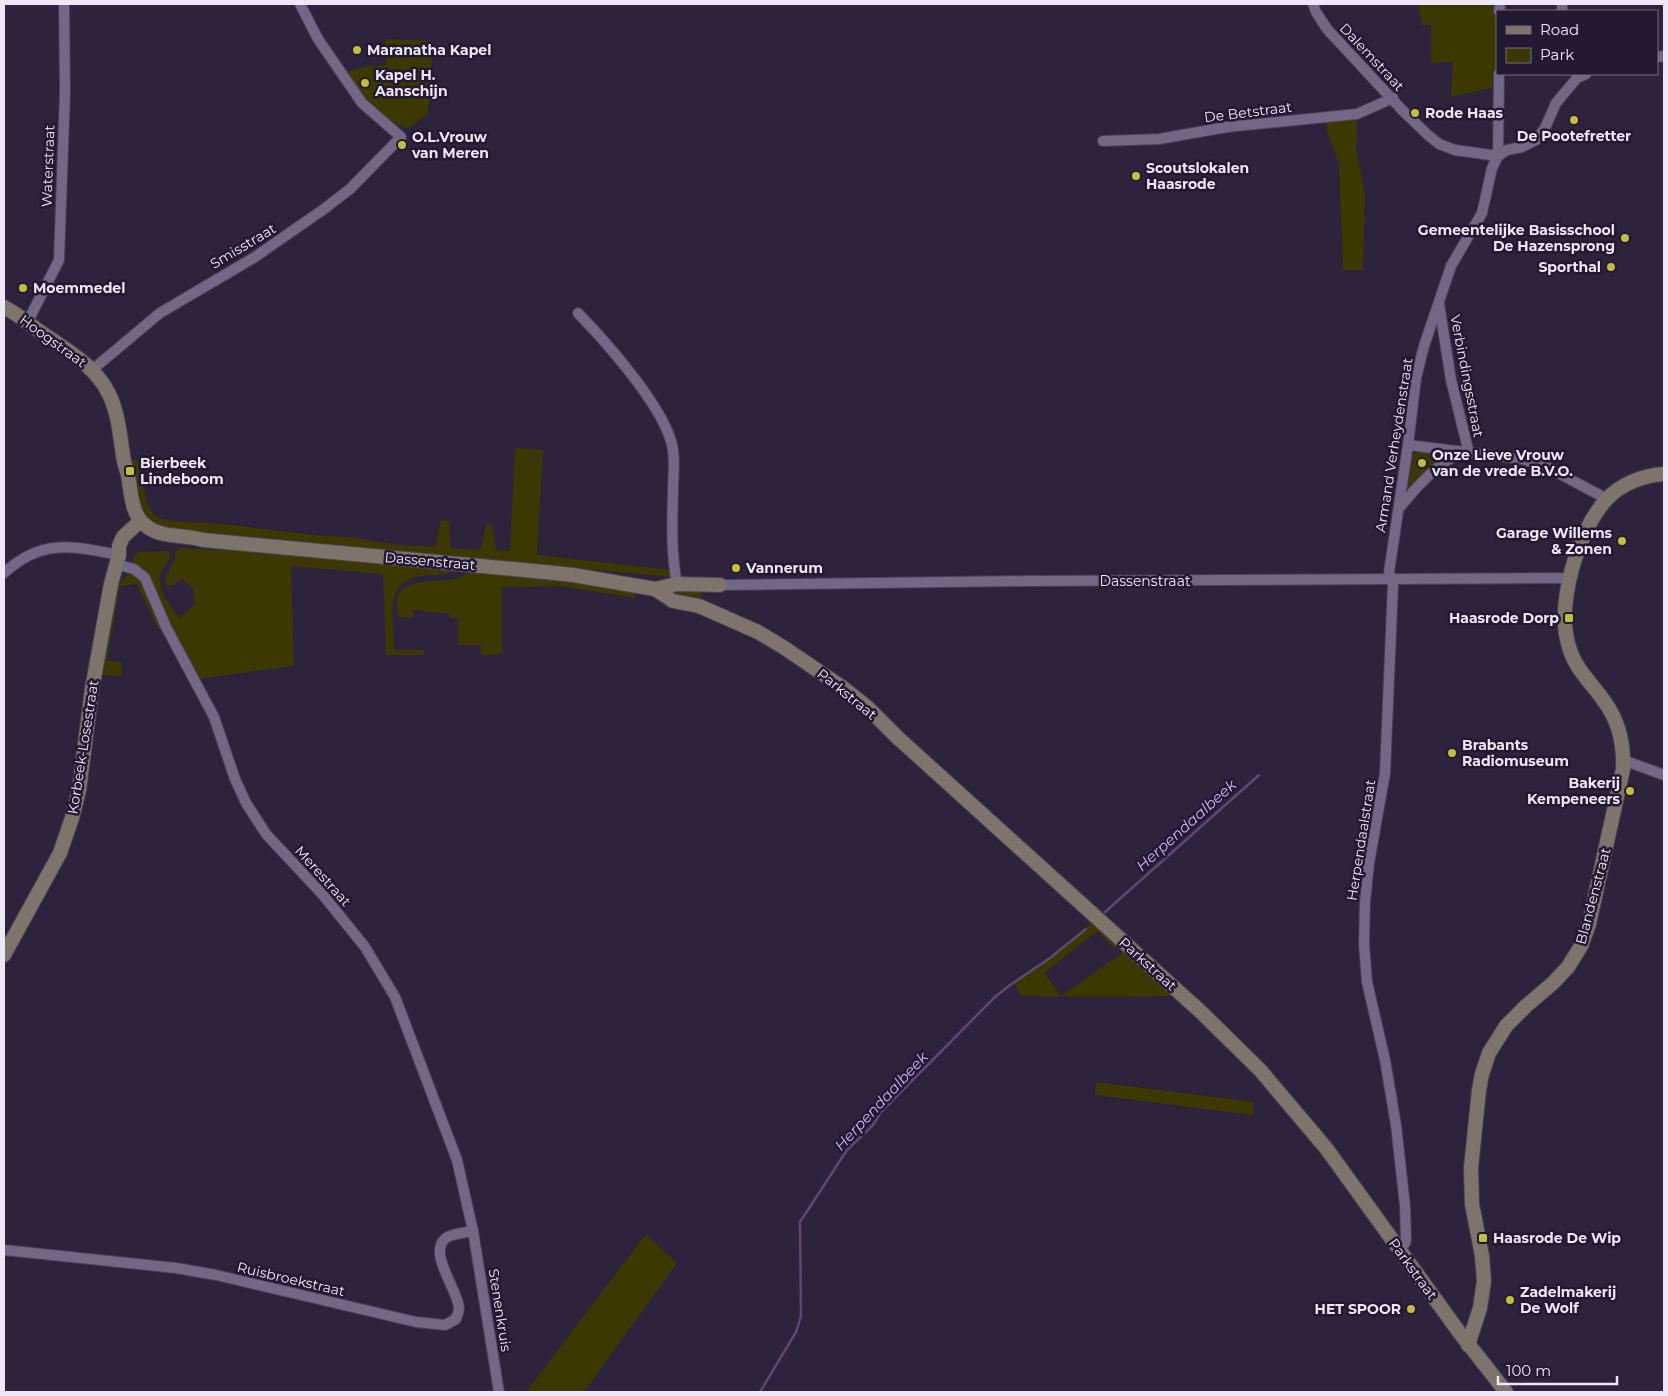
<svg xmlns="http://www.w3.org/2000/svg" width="1668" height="1396" font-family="Montserrat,sans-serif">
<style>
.green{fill:#3b3901}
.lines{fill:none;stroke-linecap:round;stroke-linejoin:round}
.stream{stroke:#5e4774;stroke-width:2.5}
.street-casing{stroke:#494056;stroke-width:12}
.secondary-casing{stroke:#494056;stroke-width:16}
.street{stroke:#726785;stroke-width:10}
.secondary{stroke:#7d746c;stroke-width:14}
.poi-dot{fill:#c2bd3f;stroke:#231932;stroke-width:2}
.labels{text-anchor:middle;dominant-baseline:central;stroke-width:5;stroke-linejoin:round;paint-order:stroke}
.poi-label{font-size:14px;font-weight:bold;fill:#ede7f8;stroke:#231932;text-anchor:start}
.street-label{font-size:14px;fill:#ede7f8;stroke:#231932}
.water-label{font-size:15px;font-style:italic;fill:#d0b4fc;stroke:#231932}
</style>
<rect width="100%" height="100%" fill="#2d233c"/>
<!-- green -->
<g class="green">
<path d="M1418,4H1495L1497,24V74L1500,86L1451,97L1453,62L1431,63V25H1422Z"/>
<path d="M385,39L433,41L428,114L408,128L389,122L367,105L344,73L363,67L386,65Z"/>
<path d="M1357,119L1356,148L1365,194L1363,270H1343L1339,164L1326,128L1328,123Z"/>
<path d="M515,448L543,450L537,555L671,570V577L164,528L150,521L144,515L130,460L138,459L147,504L154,515L162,519L179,522L224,524L322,536L349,537L399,545L435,547L441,520L449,521L451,548L480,550L487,524H492L496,550L510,551Z"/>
<path d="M1420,450L1448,455L1408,491L1411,459L1415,453Z"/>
<path d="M179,548L243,551L453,570C447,576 438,575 430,575C381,577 394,614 394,650H424V655H386L383,574L291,566L294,666L197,679L145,571L140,567L132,564L134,556L138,552L169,551L170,558C167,564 161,569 160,575C157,588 171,609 180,618L195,604L193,588L182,579L174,585L167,586L165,583C165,573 171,569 174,559C176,554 174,552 179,548Z"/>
<path d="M130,572L139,576L163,627L158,629L137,584L120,586L107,661L122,662V676L101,675L117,586Z"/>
<path d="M469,572L560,581L623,590L636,594L635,598L560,586L502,587V654L481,655V645H458V618H449V613L423,612V610H413V618L399,617C387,574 430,584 454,579C460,578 464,575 469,572Z"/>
<path d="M675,590L700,591L702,595L699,600L675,595Z"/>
<path d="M1092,922L1118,945L1114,948L1097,931L1044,973L1061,996L1125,951L1173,996C1122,997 1072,997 1021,996L1013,981L1050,957Z"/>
<path d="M1096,1082L1254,1102L1253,1115L1095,1095Z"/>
<path d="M646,1234L677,1263L584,1392H526Z"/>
</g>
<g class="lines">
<!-- stream -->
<g class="stream">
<path d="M1105,912L1259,775"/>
<path d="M760,1392L796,1332L801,1316L800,1222L847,1150L873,1125L881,1112L995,997L1010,985L1050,958L1086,929"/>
</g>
<defs>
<g id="street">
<path d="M1313,4L1316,12L1327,29L1404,112L1428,135L1439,144L1455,150L1498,156"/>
<path d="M1499,11L1500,7"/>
<path d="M1562,11V4"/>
<path d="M1657,57L1664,56"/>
<path d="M1103,141L1159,139L1227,127L1357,114L1393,98"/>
<path d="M1498,156L1499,74"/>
<path d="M1439,304L1451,380L1469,453"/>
<path d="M578,313C606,342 668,411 673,450C675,464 673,478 673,492C672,522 671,553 677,584"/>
<path d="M28,321L59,260L65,92L64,4"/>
<path d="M92,370L160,313L255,257L324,209L350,189L401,137L362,103L318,39L300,4"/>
<path d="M1408,445L1522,459L1547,467L1607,499"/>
<path d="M1400,507C1420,483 1434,467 1462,452"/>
<path d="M116,564L134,569L145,578L166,627L214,717L235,779L246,803L266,834L323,895L365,947L395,997L457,1160L473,1231L499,1392"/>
<path d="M4,573C42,538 72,546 119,555"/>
<path d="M720,585L1027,581L1570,578"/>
<path d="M1623,760L1664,775"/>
<path d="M4,1250L176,1268L216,1275L416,1322L445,1325L456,1319C457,1315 459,1312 459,1308C458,1290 427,1252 446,1238C453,1233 465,1233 473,1231"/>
<path d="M1399,1250L1405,1243L1406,1240L1405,1206L1396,1125L1385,1060L1367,982L1364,944L1365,902L1369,863L1385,773L1393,584L1389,572L1408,445L1416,378L1424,346L1451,266L1482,213L1492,168L1498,156L1507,150L1522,147L1536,140L1545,128L1556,103L1577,78L1586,74"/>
</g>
<g id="secondary">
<path d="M4,307C21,316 35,329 51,339C74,355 96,368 109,394C119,415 120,438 124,461C125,466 127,470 128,475C131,491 131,514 145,525C161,539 184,534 203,540L545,572L573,575L655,589L673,601L699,606L758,632L783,647L842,687L867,707L897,737L1201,1012L1260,1070L1326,1148L1459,1332L1506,1392"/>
<path d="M655,589L677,584L720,585"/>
<path d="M4,955L60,853L72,818L79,790L92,689L111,584L119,555V546L123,537L140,521"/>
<path d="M1468,1345L1480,1308L1484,1281L1482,1256L1472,1204L1471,1168L1479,1090L1482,1074L1489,1053L1506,1026L1526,1006L1553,983L1568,967L1581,946L1589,924L1623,769C1624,745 1619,721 1604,701C1591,682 1575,669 1569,647C1556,605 1577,532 1606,500C1620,484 1644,475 1664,474"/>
</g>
</defs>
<!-- street casing -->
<use href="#street" class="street-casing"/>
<!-- secondary casing -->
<use href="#secondary" class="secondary-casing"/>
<!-- street -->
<use href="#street" class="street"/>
<!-- secondary -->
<use href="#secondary" class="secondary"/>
</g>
<!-- markers -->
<g class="poi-dot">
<circle cx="357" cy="50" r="5"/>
<circle cx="365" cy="83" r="5"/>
<circle cx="1415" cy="113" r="5"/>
<circle cx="1574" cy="120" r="5"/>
<circle cx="402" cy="145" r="5"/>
<circle cx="1136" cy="176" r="5"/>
<circle cx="1625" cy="238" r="5"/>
<circle cx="1611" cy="267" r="5"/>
<circle cx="23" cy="288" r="5"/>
<circle cx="1422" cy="463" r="5"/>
<rect x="125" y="466" width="10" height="10" rx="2.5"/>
<circle cx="1622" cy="541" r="5"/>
<circle cx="736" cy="568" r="5"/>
<rect x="1564" y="613" width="10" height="10" rx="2.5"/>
<circle cx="1452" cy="753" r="5"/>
<circle cx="1630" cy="791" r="5"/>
<rect x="1478" y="1233" width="10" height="10" rx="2.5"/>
<circle cx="1510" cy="1300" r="5"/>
<circle cx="1411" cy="1309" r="5"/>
</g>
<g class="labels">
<!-- poi labels -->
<g class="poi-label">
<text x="367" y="50">Maranatha Kapel</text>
<text x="375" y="75">Kapel H.<tspan x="375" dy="16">Aanschijn</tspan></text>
<text x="1425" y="113">Rode Haas</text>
<text x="1574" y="136" text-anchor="middle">De Pootefretter</text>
<text x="412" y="137">O.L.Vrouw<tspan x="412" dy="16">van Meren</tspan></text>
<text x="1146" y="168">Scoutslokalen<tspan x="1146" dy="16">Haasrode</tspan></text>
<text x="1615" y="230" text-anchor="end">Gemeentelijke Basisschool<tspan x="1615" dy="16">De Hazensprong</tspan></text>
<text x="1601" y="267" text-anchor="end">Sporthal</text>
<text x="33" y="288">Moemmedel</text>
<text x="1432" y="455">Onze Lieve Vrouw<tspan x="1432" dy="16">van de vrede B.V.O.</tspan></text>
<text x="140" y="463">Bierbeek<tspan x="140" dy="16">Lindeboom</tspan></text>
<text x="1612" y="533" text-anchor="end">Garage Willems<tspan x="1612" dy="16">&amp; Zonen</tspan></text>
<text x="746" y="568">Vannerum</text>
<text x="1559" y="618" text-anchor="end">Haasrode Dorp</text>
<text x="1462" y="745">Brabants<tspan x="1462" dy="16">Radiomuseum</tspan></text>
<text x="1620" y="783" text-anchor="end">Bakerij<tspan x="1620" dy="16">Kempeneers</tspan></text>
<text x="1493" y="1238">Haasrode De Wip</text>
<text x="1520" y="1292">Zadelmakerij<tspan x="1520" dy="16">De Wolf</tspan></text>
<text x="1401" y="1309" text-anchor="end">HET SPOOR</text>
</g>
<!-- street labels -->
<g class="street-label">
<text transform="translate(1372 57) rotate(47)">Dalemstraat</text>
<text transform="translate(1248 112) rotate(-7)">De Betstraat</text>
<text transform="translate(48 166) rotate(-88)">Waterstraat</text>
<text transform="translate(243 246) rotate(-31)">Smisstraat</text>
<text transform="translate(53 341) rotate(36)">Hoogstraat</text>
<text transform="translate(1467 376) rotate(79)">Verbindingsstraat</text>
<text transform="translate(1394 445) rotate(-81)">Armand Verheydenstraat</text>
<text transform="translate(430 561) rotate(5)">Dassenstraat</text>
<text x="1145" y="581">Dassenstraat</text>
<text transform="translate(847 694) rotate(39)">Parkstraat</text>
<text transform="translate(83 747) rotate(-81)">Korbeek-Losestraat</text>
<text transform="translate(1361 840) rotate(-81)">Herpendaalstraat</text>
<text transform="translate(323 876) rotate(48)">Merestraat</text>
<text transform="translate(1593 896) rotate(-75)">Blandenstraat</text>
<text transform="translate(1148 964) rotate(42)">Parkstraat</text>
<text transform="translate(1413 1269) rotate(54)">Parkstraat</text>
<text transform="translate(291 1279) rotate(13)">Ruisbroekstraat</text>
<text transform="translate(500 1310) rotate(81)">Stenenkruis</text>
</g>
<!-- water labels -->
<g class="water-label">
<text transform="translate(1186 825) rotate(-42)">Herpendaalbeek</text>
<text transform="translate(881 1101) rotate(-47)">Herpendaalbeek</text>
</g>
</g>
<!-- border -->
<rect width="1668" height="1396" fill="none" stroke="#ede7f8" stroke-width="10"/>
<!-- legend -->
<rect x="1496" y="10" width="162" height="65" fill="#231932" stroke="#746b81"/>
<rect x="1506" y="26" width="25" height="8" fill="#7d746c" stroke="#746b81"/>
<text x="1540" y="35" font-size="15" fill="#ede7f8">Road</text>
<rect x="1506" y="48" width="25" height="15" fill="#3b3901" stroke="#746b81"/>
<text x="1540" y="60" font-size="15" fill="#ede7f8">Park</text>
<!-- scale -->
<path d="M1498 1376v8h119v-8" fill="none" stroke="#ede7f8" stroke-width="2.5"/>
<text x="1506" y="1376" font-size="15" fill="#ede7f8" stroke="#231932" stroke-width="4" paint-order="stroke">100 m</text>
</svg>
